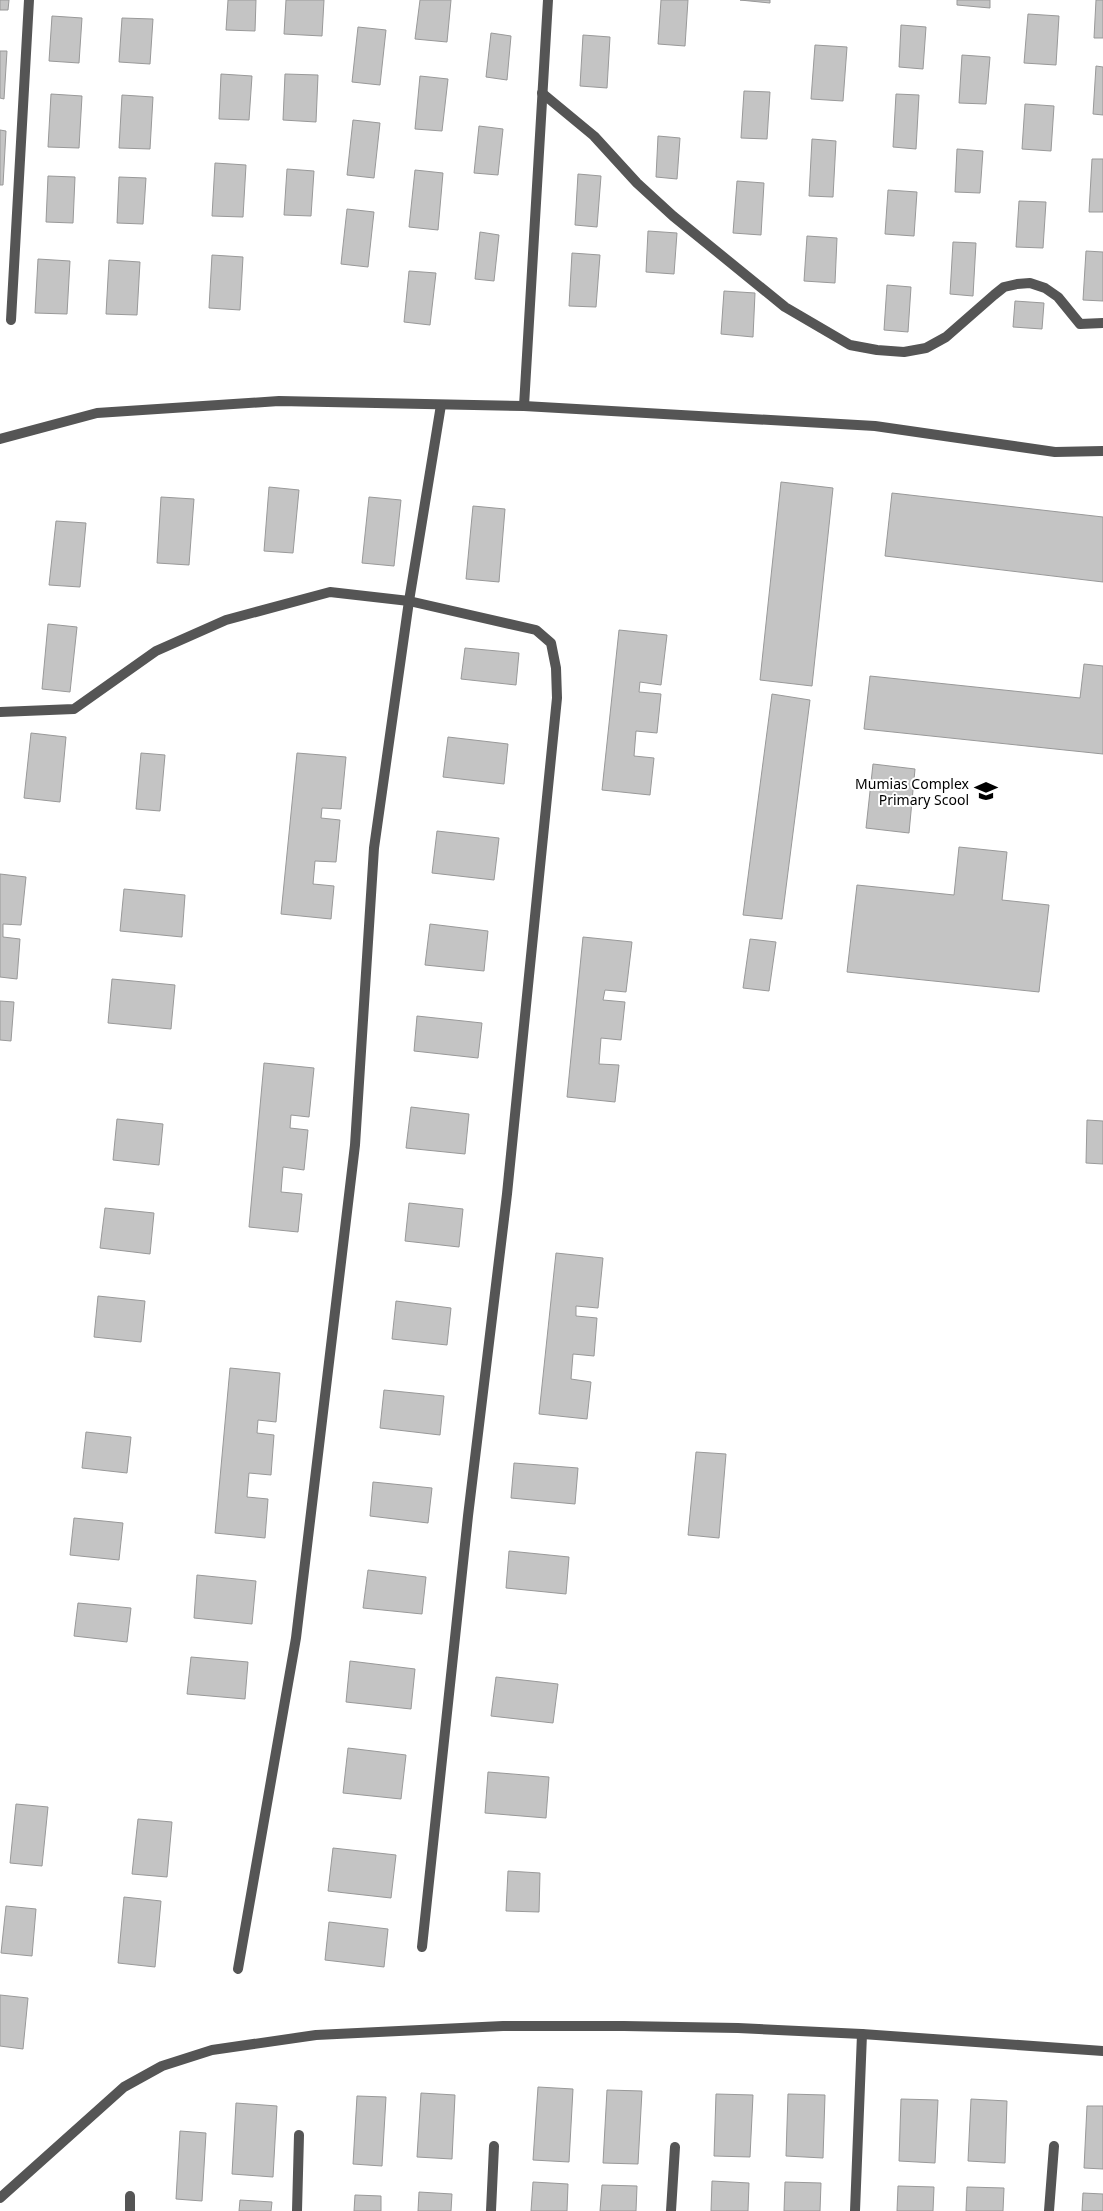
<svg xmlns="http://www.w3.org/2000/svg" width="1103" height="2211" font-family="'Noto Sans',sans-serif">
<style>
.building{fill:#c4c4c4;stroke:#999}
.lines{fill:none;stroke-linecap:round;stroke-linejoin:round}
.street{stroke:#555;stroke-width:10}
.labels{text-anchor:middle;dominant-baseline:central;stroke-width:4;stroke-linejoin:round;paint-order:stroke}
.poi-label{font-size:14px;fill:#000;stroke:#fff;text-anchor:end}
</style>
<rect width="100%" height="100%" fill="#fff"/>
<!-- building -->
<g class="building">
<path d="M0,0H9L8,10H0Z"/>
<path d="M228,0H256L255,31L226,30Z"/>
<path d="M286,0H324L322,36L284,34Z"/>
<path d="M420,0H451L447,42L415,39Z"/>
<path d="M661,0H688L685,46L658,44Z"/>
<path d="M740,0H770V3Z"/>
<path d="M957,0H990V8L957,5Z"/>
<path d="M1096,0H1103V38H1094Z"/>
<path d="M1028,14L1059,16L1056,65L1024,63Z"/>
<path d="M52,16L82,18L79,63L49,61Z"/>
<path d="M122,18L153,19L150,64L119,62Z"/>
<path d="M901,25L926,27L923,69L899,67Z"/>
<path d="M358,27L386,30L380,85L352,82Z"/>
<path d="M491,33L511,36L507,80L486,77Z"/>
<path d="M583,35L610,37L607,88L580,86Z"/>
<path d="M815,45L847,47L843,101L811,99Z"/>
<path d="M0,51H7L4,99L0,98Z"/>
<path d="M962,55L990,57L986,104L959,103Z"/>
<path d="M1096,66L1103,67V115L1093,114Z"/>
<path d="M221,74L252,76L249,120L219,119Z"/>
<path d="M285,74L318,75L316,122L283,120Z"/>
<path d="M420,76L448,79L442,131L415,129Z"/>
<path d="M744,91L770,92L767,139L741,138Z"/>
<path d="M51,94L82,96L79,148L48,147Z"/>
<path d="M896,94L919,95L916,149L893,147Z"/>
<path d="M122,95L153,97L150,149L119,148Z"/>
<path d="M1025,104L1054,106L1051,151L1022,149Z"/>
<path d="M353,120L380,123L374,178L347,175Z"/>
<path d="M479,126L503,129L498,175L474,173Z"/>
<path d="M0,130L6,131L3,185H0Z"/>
<path d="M658,136L680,138L677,179L656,177Z"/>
<path d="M812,139L836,141L833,197L809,196Z"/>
<path d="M957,149L983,151L980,193L955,192Z"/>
<path d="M1092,159H1103V212H1089Z"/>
<path d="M215,163L246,165L243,217L212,216Z"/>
<path d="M287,169L314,171L311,216L284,215Z"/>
<path d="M415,170L443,173L438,230L409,227Z"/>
<path d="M578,174L601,176L597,227L575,225Z"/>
<path d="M48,176L75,177L73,223L46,222Z"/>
<path d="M119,177L146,178L143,224L117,223Z"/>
<path d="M737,181L764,183L761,235L733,233Z"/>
<path d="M888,190L917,192L914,236L885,234Z"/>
<path d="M1019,201L1046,202L1043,248L1016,247Z"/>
<path d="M347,209L374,212L368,267L341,264Z"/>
<path d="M648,231L677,233L674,274L646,272Z"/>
<path d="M480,232L499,235L494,281L475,279Z"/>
<path d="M807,236L837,238L835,283L804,281Z"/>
<path d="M953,242L976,243L973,296L950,294Z"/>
<path d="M1086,251L1103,252V301L1083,300Z"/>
<path d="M572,253L600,255L596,307L569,306Z"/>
<path d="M212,255L243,257L240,310L209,308Z"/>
<path d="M38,259L70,261L67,314L35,313Z"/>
<path d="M109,260L140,262L137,315L106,314Z"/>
<path d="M409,271L436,273L430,325L404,322Z"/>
<path d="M887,285L911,287L908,332L884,330Z"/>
<path d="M724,291L755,293L753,337L721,334Z"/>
<path d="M1015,301L1044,303L1042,329L1013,327Z"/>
<path d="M781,482L833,488L812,686L760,680Z"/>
<path d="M269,487L299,490L293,553L264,551Z"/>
<path d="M892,493L1103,517V582L885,556Z"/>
<path d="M161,497L194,499L189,565L157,563Z"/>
<path d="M369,497L401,500L394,566L362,563Z"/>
<path d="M473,506L505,509L499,582L466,579Z"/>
<path d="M56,521L86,523L80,587L49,585Z"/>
<path d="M48,624L77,627L70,692L42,689Z"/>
<path d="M619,630L667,635L661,685L640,682L639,692L661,694L657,733L636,731L634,756L654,758L650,795L602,790Z"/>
<path d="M465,648L519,653L516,685L461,679Z"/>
<path d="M1084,664L1103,666V754L864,729L870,676L1080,698Z"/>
<path d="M772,694L810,700L782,919L743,915Z"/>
<path d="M31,733L66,737L60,802L24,798Z"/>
<path d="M448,737L508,744L504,784L443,777Z"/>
<path d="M141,753L165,755L160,811L136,809Z"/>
<path d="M297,753L346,757L341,809L322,808L321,818L340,820L336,862L315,861L313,884L334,886L331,919L281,914Z"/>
<path d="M873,764L915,769L909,833L866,828Z"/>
<path d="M437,831L499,838L494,880L432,873Z"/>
<path d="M959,847L1007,852L1002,900L1049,905L1039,992L847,972L857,885L954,895Z"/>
<path d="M0,874L26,877L21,925L3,924V937L20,939L17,979L0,977Z"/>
<path d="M124,889L185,895L182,937L120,931Z"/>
<path d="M430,924L488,931L484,971L425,965Z"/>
<path d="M583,937L632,942L626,992L605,990L603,1000L625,1002L621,1040L601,1038L599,1064L619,1065L615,1102L567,1097Z"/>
<path d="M750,939L776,942L769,991L743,988Z"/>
<path d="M112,979L175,985L171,1029L108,1023Z"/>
<path d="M0,1001L14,1002L11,1041L0,1040Z"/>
<path d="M417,1016L482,1023L478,1058L414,1051Z"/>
<path d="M264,1063L314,1068L309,1117L291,1115L290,1128L308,1130L304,1170L283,1167L281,1192L302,1194L298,1232L249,1227Z"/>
<path d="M411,1107L469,1114L465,1154L406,1148Z"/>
<path d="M117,1119L163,1124L159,1165L113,1160Z"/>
<path d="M1087,1120L1103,1121V1164L1086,1163Z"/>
<path d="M409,1203L463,1209L459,1247L405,1241Z"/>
<path d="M105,1208L154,1213L150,1254L100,1248Z"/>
<path d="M556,1253L603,1258L598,1308L576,1306V1316L597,1318L594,1356L573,1354L571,1379L591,1382L587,1419L539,1414Z"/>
<path d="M98,1296L145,1301L141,1342L94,1337Z"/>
<path d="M396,1301L451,1308L447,1345L392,1339Z"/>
<path d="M230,1368L280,1373L276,1422L258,1420L257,1433L274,1435L271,1475L249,1473L247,1497L268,1499L265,1538L215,1533Z"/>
<path d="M384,1390L444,1396L440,1435L380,1428Z"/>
<path d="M86,1432L131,1437L127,1473L82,1468Z"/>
<path d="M696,1452L726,1454L719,1538L688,1535Z"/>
<path d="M514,1463L578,1468L575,1504L511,1498Z"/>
<path d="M373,1482L432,1488L428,1523L370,1516Z"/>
<path d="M74,1518L123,1523L119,1560L70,1555Z"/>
<path d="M509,1551L569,1557L566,1594L506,1588Z"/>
<path d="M368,1570L426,1577L422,1614L363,1608Z"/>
<path d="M197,1575L256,1581L252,1624L194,1618Z"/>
<path d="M78,1603L131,1608L127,1642L74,1636Z"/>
<path d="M191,1657L248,1662L245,1699L187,1694Z"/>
<path d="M350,1661L415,1669L411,1709L346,1702Z"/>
<path d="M496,1677L558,1684L553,1723L491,1716Z"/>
<path d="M348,1748L406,1755L401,1799L343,1793Z"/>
<path d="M488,1772L549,1777L546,1818L485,1813Z"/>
<path d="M16,1804L48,1807L42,1866L10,1863Z"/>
<path d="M138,1819L172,1822L167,1877L132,1874Z"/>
<path d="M333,1848L396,1855L391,1898L328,1891Z"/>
<path d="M508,1871L540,1873L539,1912L506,1911Z"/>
<path d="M124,1897L161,1901L155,1967L118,1963Z"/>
<path d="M6,1906L36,1909L32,1956L1,1953Z"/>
<path d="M329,1922L388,1929L384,1967L325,1960Z"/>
<path d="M0,1995L28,1998L23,2049L0,2046Z"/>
<path d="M538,2087L573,2089L569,2162L533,2160Z"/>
<path d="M607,2090L642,2091L638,2164L603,2163Z"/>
<path d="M421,2093L455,2095L452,2159L417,2157Z"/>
<path d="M716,2094L753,2095L750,2157L714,2156Z"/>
<path d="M788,2094L825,2095L823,2158L786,2156Z"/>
<path d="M357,2096L386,2097L382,2166L353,2164Z"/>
<path d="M901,2099L938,2100L935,2163L899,2161Z"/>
<path d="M971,2099L1007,2101L1005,2163L968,2161Z"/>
<path d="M236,2103L277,2106L273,2177L232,2174Z"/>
<path d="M1087,2106H1103V2169L1084,2168Z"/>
<path d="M180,2131L206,2133L202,2201L176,2199Z"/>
<path d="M712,2181L749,2183L748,2211H711Z"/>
<path d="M533,2182L568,2184L567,2211H531Z"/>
<path d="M785,2182L821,2183L820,2211H784Z"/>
<path d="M602,2185L637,2186L636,2211H600Z"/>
<path d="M898,2186L934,2187L933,2211H897Z"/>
<path d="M967,2187L1004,2188L1003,2211H966Z"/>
<path d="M419,2192L452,2194L451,2211H418Z"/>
<path d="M1083,2193L1103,2194V2211H1082Z"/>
<path d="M355,2195L381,2196V2211H354Z"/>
<path d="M240,2200L272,2202L271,2211H239Z"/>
</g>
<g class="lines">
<!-- street -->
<g class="street">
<path d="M542,93L594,136L637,183L673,216L785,307L850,345L877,350L904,352L926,348L946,337L994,295L1004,287L1017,284L1030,283L1045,288L1058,297L1080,324L1103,323"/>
<path d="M11,320L29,0"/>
<path d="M524,406L548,0"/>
<path d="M0,439L97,413L279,401L524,406L875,426L1055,452L1103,451"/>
<path d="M0,712L74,709L156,651L226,620L330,592L409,601L536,630L551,643L556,668L557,698L507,1194L468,1516L422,1947"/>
<path d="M238,1969L296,1638L355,1145L374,848L409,601L441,405"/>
<path d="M0,2198L124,2087L162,2066L212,2050L316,2035L503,2026H624L738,2028L862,2034L1103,2051"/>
<path d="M130,2211V2196"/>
<path d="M297,2211L299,2135"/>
<path d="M491,2211L494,2146"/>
<path d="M671,2211L675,2147"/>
<path d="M855,2211L862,2034"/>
<path d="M1049,2211L1054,2146"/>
</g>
</g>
<!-- icons -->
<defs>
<symbol id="school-bare" viewBox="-9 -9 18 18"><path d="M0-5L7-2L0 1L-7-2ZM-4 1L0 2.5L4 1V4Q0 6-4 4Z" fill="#000" stroke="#fff" stroke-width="2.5" paint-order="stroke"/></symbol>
</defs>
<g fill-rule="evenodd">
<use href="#school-bare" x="970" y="775" width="32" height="32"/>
</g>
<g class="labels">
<!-- poi labels -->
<g class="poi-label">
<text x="969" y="783">Mumias Complex<tspan x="969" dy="16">Primary Scool</tspan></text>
</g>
</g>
</svg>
